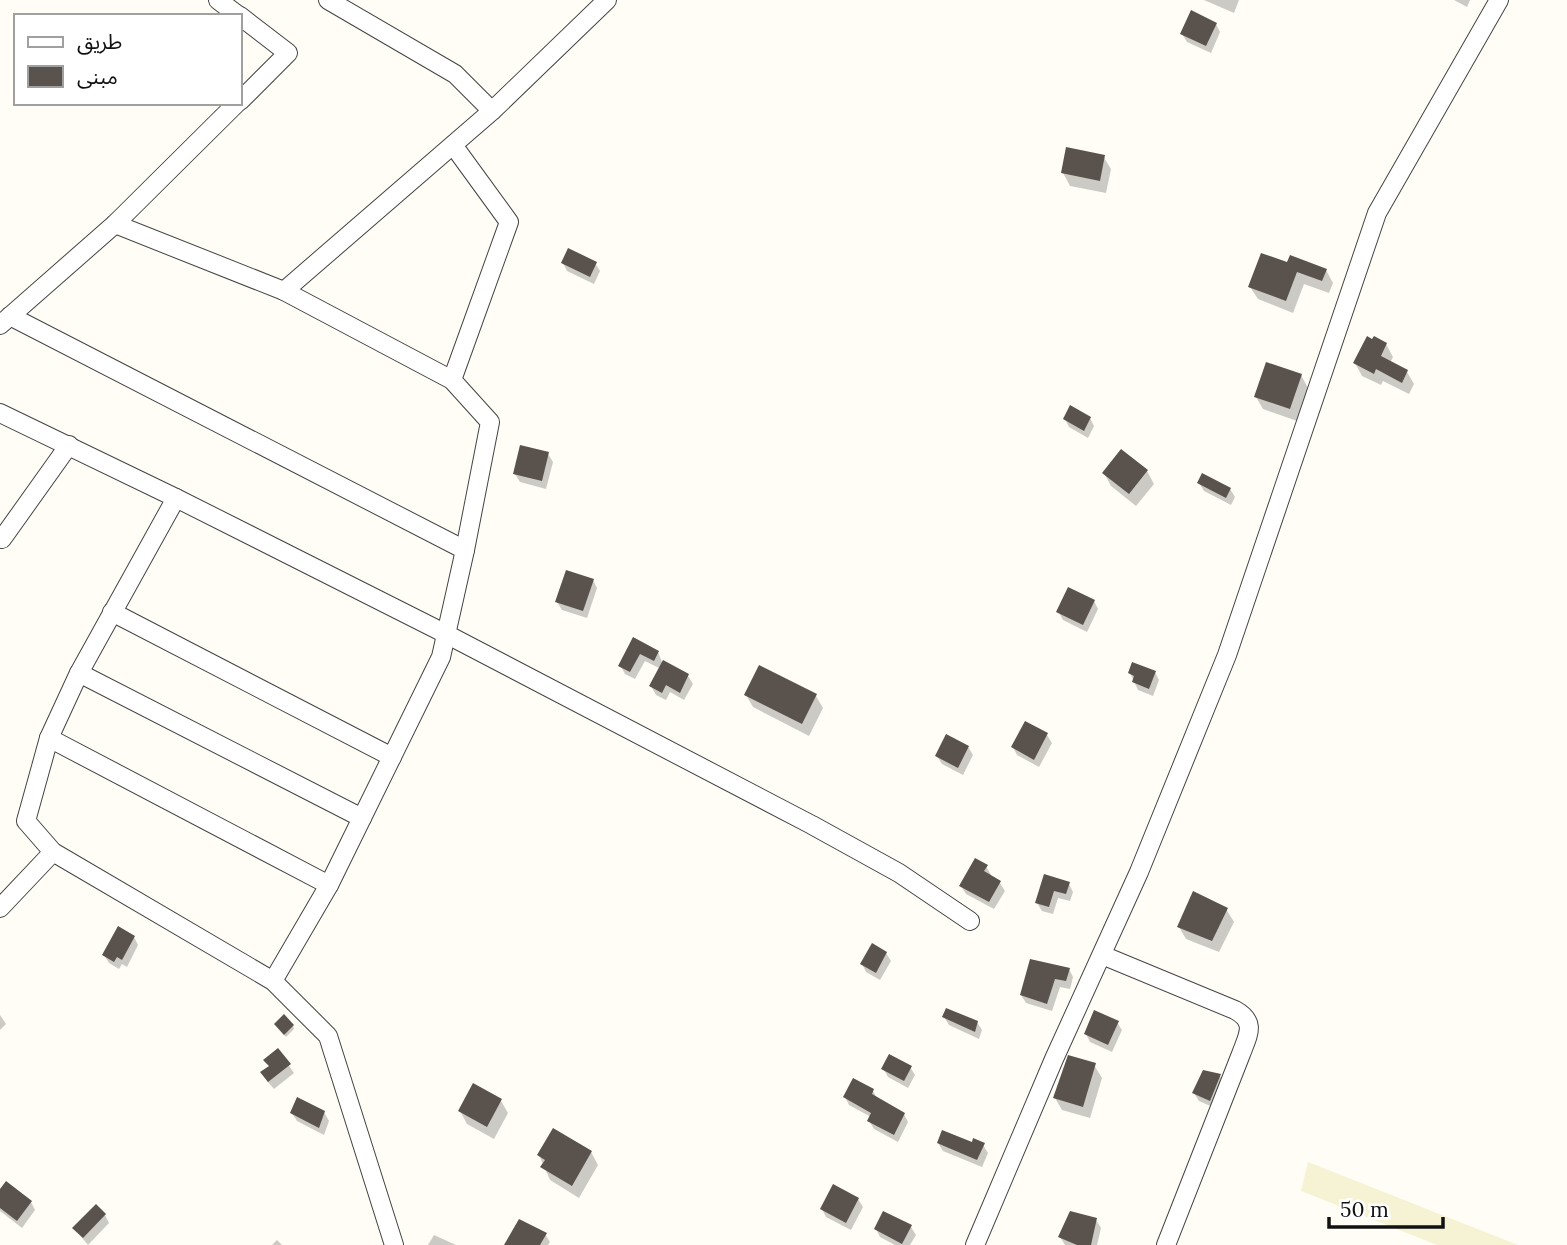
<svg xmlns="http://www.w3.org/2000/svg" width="1567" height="1245" font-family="Lora,'Noto Sans Arabic',serif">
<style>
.farmland{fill:#f6f3d4}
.shadow{fill:#0003}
.building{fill:#5a524d}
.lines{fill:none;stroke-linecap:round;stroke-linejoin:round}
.street-casing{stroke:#444;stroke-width:20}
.street{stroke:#fff;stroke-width:18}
</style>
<rect width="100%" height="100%" fill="#fffdf5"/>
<!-- farmland -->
<path class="farmland" d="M1308,1162L1518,1245H1437L1301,1191Z"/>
<!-- shadow -->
<g class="shadow">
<path d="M1204,0H1239L1234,13Z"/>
<path d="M1454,0H1470L1467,7Z"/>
<path d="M1216,24L1220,32L1211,53L1187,42L1182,34Z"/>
<path d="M1103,156L1111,169L1106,193L1070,186L1063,173Z"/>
<path d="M563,263H595L600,271L594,284L567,271Z"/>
<path d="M1288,265L1326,270L1333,283L1329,293L1304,284L1293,313L1258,299L1250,287Z"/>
<path d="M1386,344L1393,357L1390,363L1407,372L1414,384L1409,394L1383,381L1381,385L1362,376L1355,363Z"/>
<path d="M1301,375L1308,388L1297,421L1263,409L1256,397Z"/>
<path d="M1090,418L1094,426L1088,438L1069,427L1065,419Z"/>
<path d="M548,454L553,462L546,489L520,482L515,474Z"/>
<path d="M1147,471L1154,484L1136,506L1111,486L1104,473Z"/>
<path d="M1199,483L1230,489L1235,497L1231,505L1204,491Z"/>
<path d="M593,580L597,588L587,618L562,610L557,602Z"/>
<path d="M1094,601L1098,609L1087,632L1063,620L1058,611Z"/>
<path d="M634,639L658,652L662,662L688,676L693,684L684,700L670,692L666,700L656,695L651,686L661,669L645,661L635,679L625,674L620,665Z"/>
<path d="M1155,672L1159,680L1153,696L1138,690L1130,673Z"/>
<path d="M746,695L816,696L823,708L809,736L753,707Z"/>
<path d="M1026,723L1047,735L1052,743L1039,767L1017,755L1013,747Z"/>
<path d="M968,747L973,755L963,775L942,764L937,756Z"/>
<path d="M986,866L991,875L990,877L1000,883L1005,891L994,909L966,894L961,886Z"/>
<path d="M1045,877L1069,884L1073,892L1070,901L1058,898L1053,914L1042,911L1037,903Z"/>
<path d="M1226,909L1234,922L1219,952L1186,939L1179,927Z"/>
<path d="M134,937L138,945L127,967L122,964L119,969L109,963L104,955Z"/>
<path d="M886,953L891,961L880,980L866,972L862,964Z"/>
<path d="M1069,969L1073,977L1070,989L1060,987L1052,1011L1026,1003L1021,995Z"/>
<path d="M0,1015L6,1024L0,1030Z"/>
<path d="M944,1017L977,1022L982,1030L979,1039L949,1025Z"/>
<path d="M1117,1022L1122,1030L1112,1052L1090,1042L1086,1034Z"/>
<path d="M293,1026L294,1029L286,1037L278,1027Z"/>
<path d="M278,1050L294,1073L274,1089L267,1081L270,1067Z"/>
<path d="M1094,1065L1102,1078L1090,1118L1062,1110L1055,1098Z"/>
<path d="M910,1067L915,1075L908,1088L888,1077L883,1068Z"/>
<path d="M1220,1076L1224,1084L1215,1108L1199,1101L1194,1093Z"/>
<path d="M474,1085L501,1101L508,1113L494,1139L467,1124L460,1111Z"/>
<path d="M873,1091L878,1100L904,1114L908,1122L898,1142L874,1129L869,1121L871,1117L849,1105L845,1097Z"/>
<path d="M324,1112L329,1121L324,1135L297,1121L292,1113Z"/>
<path d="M938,1143L983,1145L988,1153L982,1167L943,1151Z"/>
<path d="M591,1152L598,1165L579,1198L550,1180L539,1155Z"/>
<path d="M0,1192L31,1202L35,1210L22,1228L0,1211Z"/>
<path d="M858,1199L863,1207L851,1230L826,1217L822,1209Z"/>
<path d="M105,1215L109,1223L88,1245L74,1228Z"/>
<path d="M1096,1220L1101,1228L1097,1245H1065L1060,1237Z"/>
<path d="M911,1227L916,1235L910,1245H895L880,1237L876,1229Z"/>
<path d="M545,1234L550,1242L548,1245H508Z"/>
<path d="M434,1235L456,1245H428Z"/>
<path d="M277,1240L282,1245H272Z"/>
</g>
<!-- building -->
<g class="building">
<path d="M1191,10L1217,23L1206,46L1180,34Z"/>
<path d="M1066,147L1105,155L1100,181L1061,173Z"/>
<path d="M568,248L597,262L590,277L561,263Z"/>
<path d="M1261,253L1287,262L1290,255L1327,269L1322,281L1297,272L1286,301L1248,287Z"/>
<path d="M1367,336L1372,339L1374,336L1387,343L1381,356L1408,370L1402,383L1376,369L1374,374L1353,363Z"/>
<path d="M1266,362L1302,374L1290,409L1254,397Z"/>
<path d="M1070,405L1091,417L1084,431L1063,419Z"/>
<path d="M520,445L549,452L542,481L513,474Z"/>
<path d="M1121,449L1148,470L1129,494L1102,473Z"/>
<path d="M1202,473L1231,488L1226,498L1197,483Z"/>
<path d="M566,570L594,579L583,611L555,602Z"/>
<path d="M1068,587L1095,600L1083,625L1056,612Z"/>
<path d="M633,637L659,651L654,661L640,654L630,672L618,666Z"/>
<path d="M663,660L689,674L680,693L666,685L662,693L649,686Z"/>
<path d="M1132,662L1156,671L1149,689L1132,682L1134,676L1128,673Z"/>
<path d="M759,665L817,694L802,724L744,695Z"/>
<path d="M1025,721L1048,733L1034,760L1011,747Z"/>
<path d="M946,734L969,746L958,768L935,756Z"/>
<path d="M975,858L988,865L984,871L1001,881L989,902L959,886Z"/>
<path d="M1044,874L1070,882L1066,894L1054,891L1049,907L1035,903Z"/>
<path d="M1193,891L1228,908L1212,941L1177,927Z"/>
<path d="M118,926L135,936L122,960L117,957L114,962L102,955Z"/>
<path d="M872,943L887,952L876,973L860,964Z"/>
<path d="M1030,959L1070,968L1066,981L1055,979L1047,1004L1020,995Z"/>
<path d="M946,1008L978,1021L975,1032L942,1017Z"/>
<path d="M1094,1010L1119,1021L1108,1045L1084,1034Z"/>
<path d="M284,1014L294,1025L284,1035L274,1024Z"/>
<path d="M278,1048L291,1064L268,1082L260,1072L269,1066L263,1060Z"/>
<path d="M889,1054L912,1066L904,1081L881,1069Z"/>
<path d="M1068,1055L1096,1063L1083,1107L1053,1098Z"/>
<path d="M1203,1070L1221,1074L1210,1101L1192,1093Z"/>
<path d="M853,1078L874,1089L872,1094L905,1113L894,1135L867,1121L871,1113L843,1097Z"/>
<path d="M473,1083L502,1099L487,1127L458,1111Z"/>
<path d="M297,1097L325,1111L319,1128L290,1113Z"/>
<path d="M553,1128L592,1151L572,1186L540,1167L545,1160L537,1155Z"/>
<path d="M942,1130L972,1142L973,1138L985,1143L977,1160L937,1143Z"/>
<path d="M6,1181L32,1201L17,1221L0,1208V1189Z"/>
<path d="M833,1184L859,1198L846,1223L820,1209Z"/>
<path d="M96,1204L106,1214L83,1238L72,1228Z"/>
<path d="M883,1211L912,1225L902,1244L874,1229Z"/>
<path d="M1070,1211L1097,1218L1091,1245H1077L1058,1237Z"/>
<path d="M519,1219L547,1233L540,1245H504Z"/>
</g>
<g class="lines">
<defs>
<g id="street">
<path d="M218,0L239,16"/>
<path d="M328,0L455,74L492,111"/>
<path d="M240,16L288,53L240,101"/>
<path d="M115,224L284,291L452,380L490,422L465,550L441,657L329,885L273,981"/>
<path d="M284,291L492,111L607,0"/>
<path d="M10,316L465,550"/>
<path d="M0,325L115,224L237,103"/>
<path d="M452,380L509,222L453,145"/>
<path d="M0,413L176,498L446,634L812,825L899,873L970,921"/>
<path d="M176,498L79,673L49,738L26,821L53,852L273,981L328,1036L394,1245"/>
<path d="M2,539L69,445"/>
<path d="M112,612L392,757"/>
<path d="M79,673L362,818"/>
<path d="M49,738L329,885"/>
<path d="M0,908L53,852"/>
<path d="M1102,955L1235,1010C1257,1022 1248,1035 1241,1054L1166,1245"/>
<path d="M975,1245L1054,1059L1139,872L1227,655L1377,213L1499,0"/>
</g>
</defs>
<!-- street casing -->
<use href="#street" class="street-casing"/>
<!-- street -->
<use href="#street" class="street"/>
</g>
<!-- legend -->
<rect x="14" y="14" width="228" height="91" fill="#ffffff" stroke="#a0a0a0" stroke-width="2"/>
<rect x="28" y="37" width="35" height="10" fill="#ffffff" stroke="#a0a0a0" stroke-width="2"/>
<text x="77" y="49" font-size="21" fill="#111111">طريق</text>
<rect x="28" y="66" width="35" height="21" fill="#5a524d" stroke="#a0a0a0" stroke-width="2"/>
<text x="77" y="84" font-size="21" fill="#111111">مبنى</text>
<!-- scale -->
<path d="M1329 1217v10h114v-10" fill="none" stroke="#111111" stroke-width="3.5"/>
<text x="1340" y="1217" font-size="21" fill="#111111" stroke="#ffffff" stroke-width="5" paint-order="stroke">50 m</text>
</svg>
